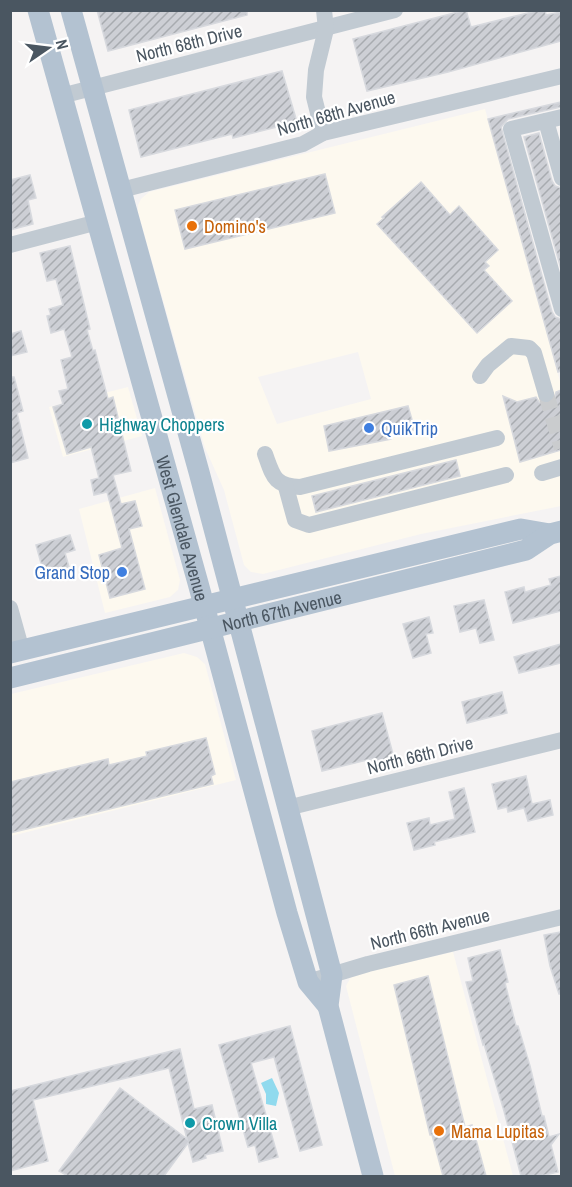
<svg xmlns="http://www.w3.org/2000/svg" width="572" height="1187" font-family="'Archivo Narrow',sans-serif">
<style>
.commercial{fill:#fdf9ef;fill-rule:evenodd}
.water{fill:#90daee}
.building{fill:url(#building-hatch);stroke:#d7d9de;stroke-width:1.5}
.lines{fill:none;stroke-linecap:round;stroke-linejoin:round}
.minor-tunnel{stroke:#caccce;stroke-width:16;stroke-dasharray:16 8;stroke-linecap:butt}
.minor{stroke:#c1cad2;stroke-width:16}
.major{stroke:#b3c2d1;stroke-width:21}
.food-dot{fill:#e8710a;stroke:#fff;stroke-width:2}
.culture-dot{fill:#0f9aa8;stroke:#fff;stroke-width:2}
.shop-dot{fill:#3f7fe0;stroke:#fff;stroke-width:2}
.labels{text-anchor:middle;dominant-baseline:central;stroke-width:4.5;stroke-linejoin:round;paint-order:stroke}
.street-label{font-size:18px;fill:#4a5661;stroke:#fff}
.food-label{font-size:18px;fill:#c56008;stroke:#fff;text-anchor:start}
.culture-label{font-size:18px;fill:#0d838f;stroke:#fff;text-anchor:start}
.shop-label{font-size:18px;fill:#366cbe;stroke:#fff;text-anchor:start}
</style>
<defs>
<pattern id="building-hatch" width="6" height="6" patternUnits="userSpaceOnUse" patternTransform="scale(1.5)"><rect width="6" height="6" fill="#cdcfd5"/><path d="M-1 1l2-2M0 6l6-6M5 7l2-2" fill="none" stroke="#a8abb0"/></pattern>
</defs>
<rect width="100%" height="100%" fill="#f5f3f3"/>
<!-- commercial -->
<g class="commercial">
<path d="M485,109L561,385V506L421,534L263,574L251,572L244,565L224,490L205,448L138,212V205L141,199L149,192ZM358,352L371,399L277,424L258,377Z"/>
<path d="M128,387L142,436L63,457L49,407Z"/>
<path d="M155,488L180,580L178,590L170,597L105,613L79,509Z"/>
<path d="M184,653L197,657L205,664L236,780L11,836V694Z"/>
<path d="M453,952L513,1176H395L346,986L352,975Z"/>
</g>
<!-- water -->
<path class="water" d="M272,1078L279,1093L276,1106L266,1104V1094L261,1083Z"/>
<!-- building -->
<g class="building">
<path d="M97,10H247V15L108,51Z"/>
<path d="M466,10L471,27L540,10H545L546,15L561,12V41L448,72L367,91L353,39Z"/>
<path d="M282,71L297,122L233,138L232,134L141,157L129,110Z"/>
<path d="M561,102V107L508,119L501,127L552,312L555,317L561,319V371L558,372L488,119Z"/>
<path d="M539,133L552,181L555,186L561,188V269L524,137Z"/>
<path d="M325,174L335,213L185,249L175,210Z"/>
<path d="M30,175L36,198L28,200L33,224L10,230V180Z"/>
<path d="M421,182L450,215L459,206L498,250L485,262L489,266L484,270L512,301L477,333L377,224L384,218L382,217Z"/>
<path d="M70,246L90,329L87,330L93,351L95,350L108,399L113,397L131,471L113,475L121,504L135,501L142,526L129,529L145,589L110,598L99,555L122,548L107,492L94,495L91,480L99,478L91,447L67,454L53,407L63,404L59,391L68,389L61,360L72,357L64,329L51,333L47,316L51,315L49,309L63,305L56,279L47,281L40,253Z"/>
<path d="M21,331L27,352L10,356V334Z"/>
<path d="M10,377H14L23,411L17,413L28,458L10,463Z"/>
<path d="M561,390V450L520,462L503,396L517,402L536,397L539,402L548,404L554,401L556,392Z"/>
<path d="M408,406L415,430L393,435L391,439L329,451L324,426Z"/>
<path d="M456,460L460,476L316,512L312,496Z"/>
<path d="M70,535L75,550L65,553L69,567L44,574L36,545Z"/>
<path d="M561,576V611L513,623L505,592L524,587L525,592L551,585L549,579Z"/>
<path d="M484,600L494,640L480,643L476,628L460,632L454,606Z"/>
<path d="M429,617L433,633L426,634L431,653L413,658L403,624Z"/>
<path d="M561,644V663L519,673L514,657Z"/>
<path d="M502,692L507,713L467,723L462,702Z"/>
<path d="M382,713L394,758L373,764L371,759L322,771L312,731Z"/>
<path d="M206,738L215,774L211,776L213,784L10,833V782L108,759L109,765L147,756L146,752Z"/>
<path d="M526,776L532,804L550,800L553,815L528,821L524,808L508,812L507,807L498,809L492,784Z"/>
<path d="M464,788L475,832L434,842L435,845L414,850L407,823L429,818L430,825L455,819L449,792Z"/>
<path d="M561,932V994H559L550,966L544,935Z"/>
<path d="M500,950L508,982L505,983L516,1026H518L530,1066L542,1116H544L549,1137L559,1134L551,1145L558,1172L541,1176H521L504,1111L484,1044L483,1045L466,982L473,981L468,958Z"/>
<path d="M428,976L465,1127L472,1125L486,1176H443L432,1135H430L394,985Z"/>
<path d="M290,1026L322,1145L300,1151L274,1057L251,1063L278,1157L259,1162L255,1145L248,1147L219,1045Z"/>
<path d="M180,1049L194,1109L212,1105L223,1151L205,1155L206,1158L193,1162L188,1143L164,1176H68L59,1171L120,1088L187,1139L169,1068L33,1100L48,1161L10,1171V1091Z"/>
</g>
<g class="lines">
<!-- minor-tunnel -->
<path class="minor-tunnel" d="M546,394L562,448"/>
<!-- minor -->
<g class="minor">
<path d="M61,96L395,10"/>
<path d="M562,117L511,129L562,309"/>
<path d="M546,121L562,178"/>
<path d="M323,133L314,97L316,70L326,29L324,10"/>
<path d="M121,190L303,144L323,133L562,76"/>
<path d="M10,245L98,222"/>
<path d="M480,376L488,365L511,346L529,348L534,353L546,394"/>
<path d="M265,454C273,476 274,486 300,487L497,438"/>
<path d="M542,473L562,467"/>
<path d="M286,487L295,520L309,525L506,475"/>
<path d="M10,608L22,651"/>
<path d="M287,808L562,740"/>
<path d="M308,982L368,964L562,917"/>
</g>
<!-- major -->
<g class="major">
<path id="s1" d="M38,10L198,583L287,913L308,982L328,1006"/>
<path d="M71,10L199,472L332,975L328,1006L373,1176"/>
<path d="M10,653L521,529L550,534"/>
<path id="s2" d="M10,678L526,550L550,534L562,531"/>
</g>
</g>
<!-- markers -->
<g class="food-dot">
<circle cx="192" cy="226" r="6"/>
<circle cx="439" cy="1131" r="6"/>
</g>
<g class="culture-dot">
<circle cx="87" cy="424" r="6"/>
<circle cx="190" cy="1123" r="6"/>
</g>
<g class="shop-dot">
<circle cx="369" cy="428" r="6"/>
<circle cx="122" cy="572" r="6"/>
</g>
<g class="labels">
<!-- street labels -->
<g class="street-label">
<text transform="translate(189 43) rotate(-14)">North 68th Drive</text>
<text transform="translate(336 113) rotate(-16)">North 68th Avenue</text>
<text stroke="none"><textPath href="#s1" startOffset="538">West Glendale Avenue</textPath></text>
<text stroke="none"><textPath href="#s2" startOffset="280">North 67th Avenue</textPath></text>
<text transform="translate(420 755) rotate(-14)">North 66th Drive</text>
<text transform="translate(430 929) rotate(-14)">North 66th Avenue</text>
</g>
<!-- food labels -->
<g class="food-label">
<text x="204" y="226">Domino's</text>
<text x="451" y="1131">Mama Lupitas</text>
</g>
<!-- culture labels -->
<g class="culture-label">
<text x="99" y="424">Highway Choppers</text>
<text x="202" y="1123">Crown Villa</text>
</g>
<!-- shop labels -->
<g class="shop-label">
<text x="381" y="428">QuikTrip</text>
<text x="110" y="572" text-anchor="end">Grand Stop</text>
</g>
</g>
<!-- border -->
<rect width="572" height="1187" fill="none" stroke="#4a5661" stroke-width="24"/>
<!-- north arrow -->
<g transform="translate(48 48) rotate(76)" stroke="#ffffff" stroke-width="4.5" paint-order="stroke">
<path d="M0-4.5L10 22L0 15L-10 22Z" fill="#4a5661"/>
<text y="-9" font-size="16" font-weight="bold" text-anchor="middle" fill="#4a5661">N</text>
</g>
</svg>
